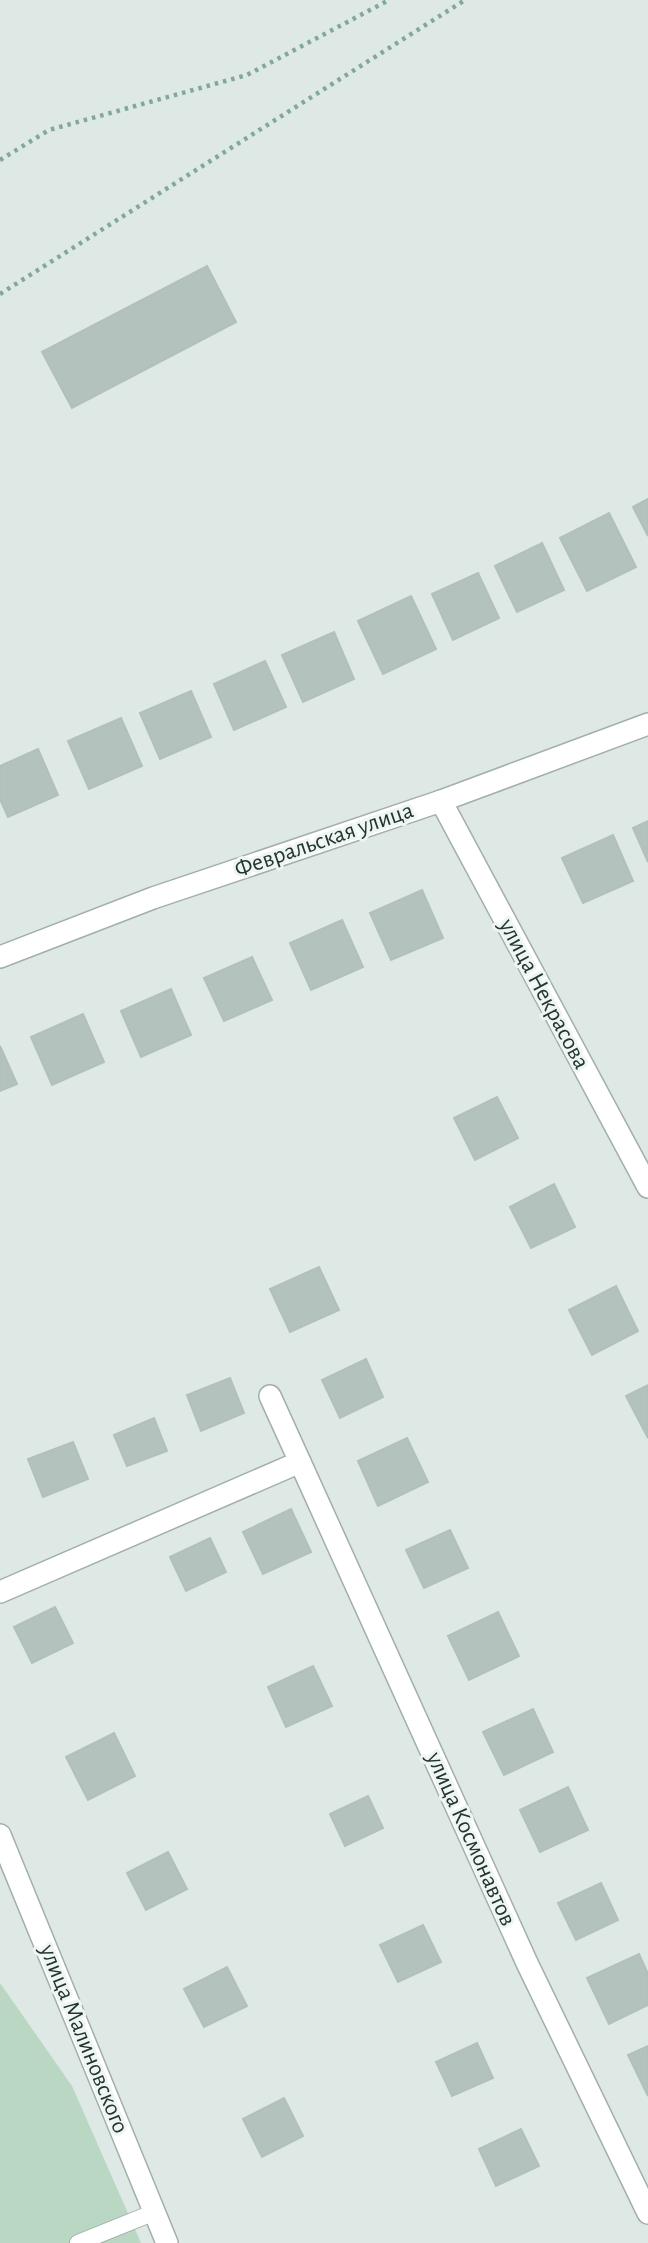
<svg xmlns="http://www.w3.org/2000/svg" width="648" height="2243" font-family="'Alegreya Sans',sans-serif">
<style>
.green{fill:#b9d7c2}
.building{fill:#b4c2bd;stroke:#b2c0bb;stroke-width:2}
.lines{fill:none;stroke-linecap:round;stroke-linejoin:round}
.service-casing{stroke:#a2afaa;stroke-width:18}
.minor-casing{stroke:#a2afaa;stroke-width:24}
.path{stroke:#82a89d;stroke-width:4.5;stroke-dasharray:3.5 5;stroke-linecap:butt}
.service{stroke:#fff;stroke-width:16}
.minor{stroke:#fff;stroke-width:21}
.labels{text-anchor:middle;dominant-baseline:central;stroke-width:6;stroke-linejoin:round;paint-order:stroke}
.street-label{font-size:24px;fill:#223530;stroke:#eef5f2}
</style>
<rect width="100%" height="100%" fill="#dee8e4"/>
<!-- green -->
<path class="green" d="M0,1983L72,2086L141,2243H0Z"/>
<!-- building -->
<g class="building">
<path d="M207,266L236,322L72,408L42,352Z"/>
<path d="M648,499V536L633,507Z"/>
<path d="M609,513L636,567L587,591L560,538Z"/>
<path d="M542,543L564,590L517,612L495,566Z"/>
<path d="M478,573L499,618L453,640L432,594Z"/>
<path d="M411,596L436,649L383,674L358,621Z"/>
<path d="M334,632L354,679L303,702L282,655Z"/>
<path d="M265,661L286,707L234,730L214,684Z"/>
<path d="M191,691L211,737L160,759L140,713Z"/>
<path d="M121,718L142,766L89,789L68,741Z"/>
<path d="M38,749L58,795L8,817L0,799V766Z"/>
<path d="M648,821V862L633,828Z"/>
<path d="M613,835L633,881L583,903L562,858Z"/>
<path d="M422,890L443,938L391,960L370,913Z"/>
<path d="M342,920L363,967L311,990L290,943Z"/>
<path d="M252,957L272,1000L224,1021L204,978Z"/>
<path d="M171,989L191,1035L141,1057L121,1011Z"/>
<path d="M83,1014L104,1062L52,1085L31,1037Z"/>
<path d="M0,1046L17,1084L0,1091Z"/>
<path d="M497,1097L518,1138L475,1160L454,1118Z"/>
<path d="M554,1184L575,1227L531,1248L510,1207Z"/>
<path d="M319,1267L339,1310L290,1332L270,1289Z"/>
<path d="M616,1286L638,1331L592,1355L569,1310Z"/>
<path d="M366,1359L383,1397L340,1418L322,1380Z"/>
<path d="M230,1378L244,1413L201,1431L187,1395Z"/>
<path d="M648,1385V1438L626,1396Z"/>
<path d="M154,1418L167,1451L127,1466L114,1435Z"/>
<path d="M407,1438L428,1482L378,1506L358,1461Z"/>
<path d="M73,1442L88,1479L43,1497L28,1459Z"/>
<path d="M291,1509L311,1552L263,1574L243,1532Z"/>
<path d="M450,1530L468,1568L424,1588L406,1550Z"/>
<path d="M210,1538L226,1572L186,1591L170,1557Z"/>
<path d="M55,1607L73,1643L32,1663L14,1627Z"/>
<path d="M498,1612L519,1656L469,1680L448,1636Z"/>
<path d="M313,1666L332,1706L286,1727L268,1687Z"/>
<path d="M533,1709L553,1752L504,1775L483,1732Z"/>
<path d="M114,1733L135,1776L88,1800L66,1757Z"/>
<path d="M568,1787L588,1830L540,1852L520,1810Z"/>
<path d="M368,1796L383,1828L345,1846L330,1814Z"/>
<path d="M168,1852L187,1889L146,1910L127,1873Z"/>
<path d="M601,1883L618,1920L576,1940L558,1903Z"/>
<path d="M423,1925L441,1962L398,1982L380,1945Z"/>
<path d="M639,1954L648,1974V2005L609,2024L587,1978Z"/>
<path d="M227,1967L247,2006L204,2027L184,1989Z"/>
<path d="M477,2043L493,2078L452,2096L436,2062Z"/>
<path d="M648,2046V2096L628,2055Z"/>
<path d="M284,2098L303,2136L262,2157L243,2119Z"/>
<path d="M521,2129L539,2166L496,2186L479,2149Z"/>
</g>
<g class="lines">
<defs>
<path id="service" d="M78,2243L155,2212"/>
<g id="minor">
<path d="M441,801L648,1187"/>
<path d="M0,957L153,898L441,801L648,724"/>
<path d="M300,1462L527,1963L648,2213"/>
<path d="M0,1592L300,1462L270,1396"/>
<path d="M0,1835L167,2243"/>
</g>
</defs>
<!-- service casing -->
<use href="#service" class="service-casing"/>
<!-- minor casing -->
<use href="#minor" class="minor-casing"/>
<!-- path -->
<g class="path">
<path d="M0,160L49,130L247,75L389,0"/>
<path d="M0,294L465,0"/>
</g>
<!-- service -->
<use href="#service" class="service"/>
<!-- minor -->
<use href="#minor" class="minor"/>
</g>
<g class="labels">
<!-- street labels -->
<g class="street-label">
<text transform="translate(324 840) rotate(-19)">Февральская улица</text>
<text transform="translate(544 994) rotate(62)">улица Некрасова</text>
<text transform="translate(471 1839) rotate(66)">улица Космонавтов</text>
<text transform="translate(84 2039) rotate(68)">улица Малиновского</text>
</g>
</g>
</svg>
